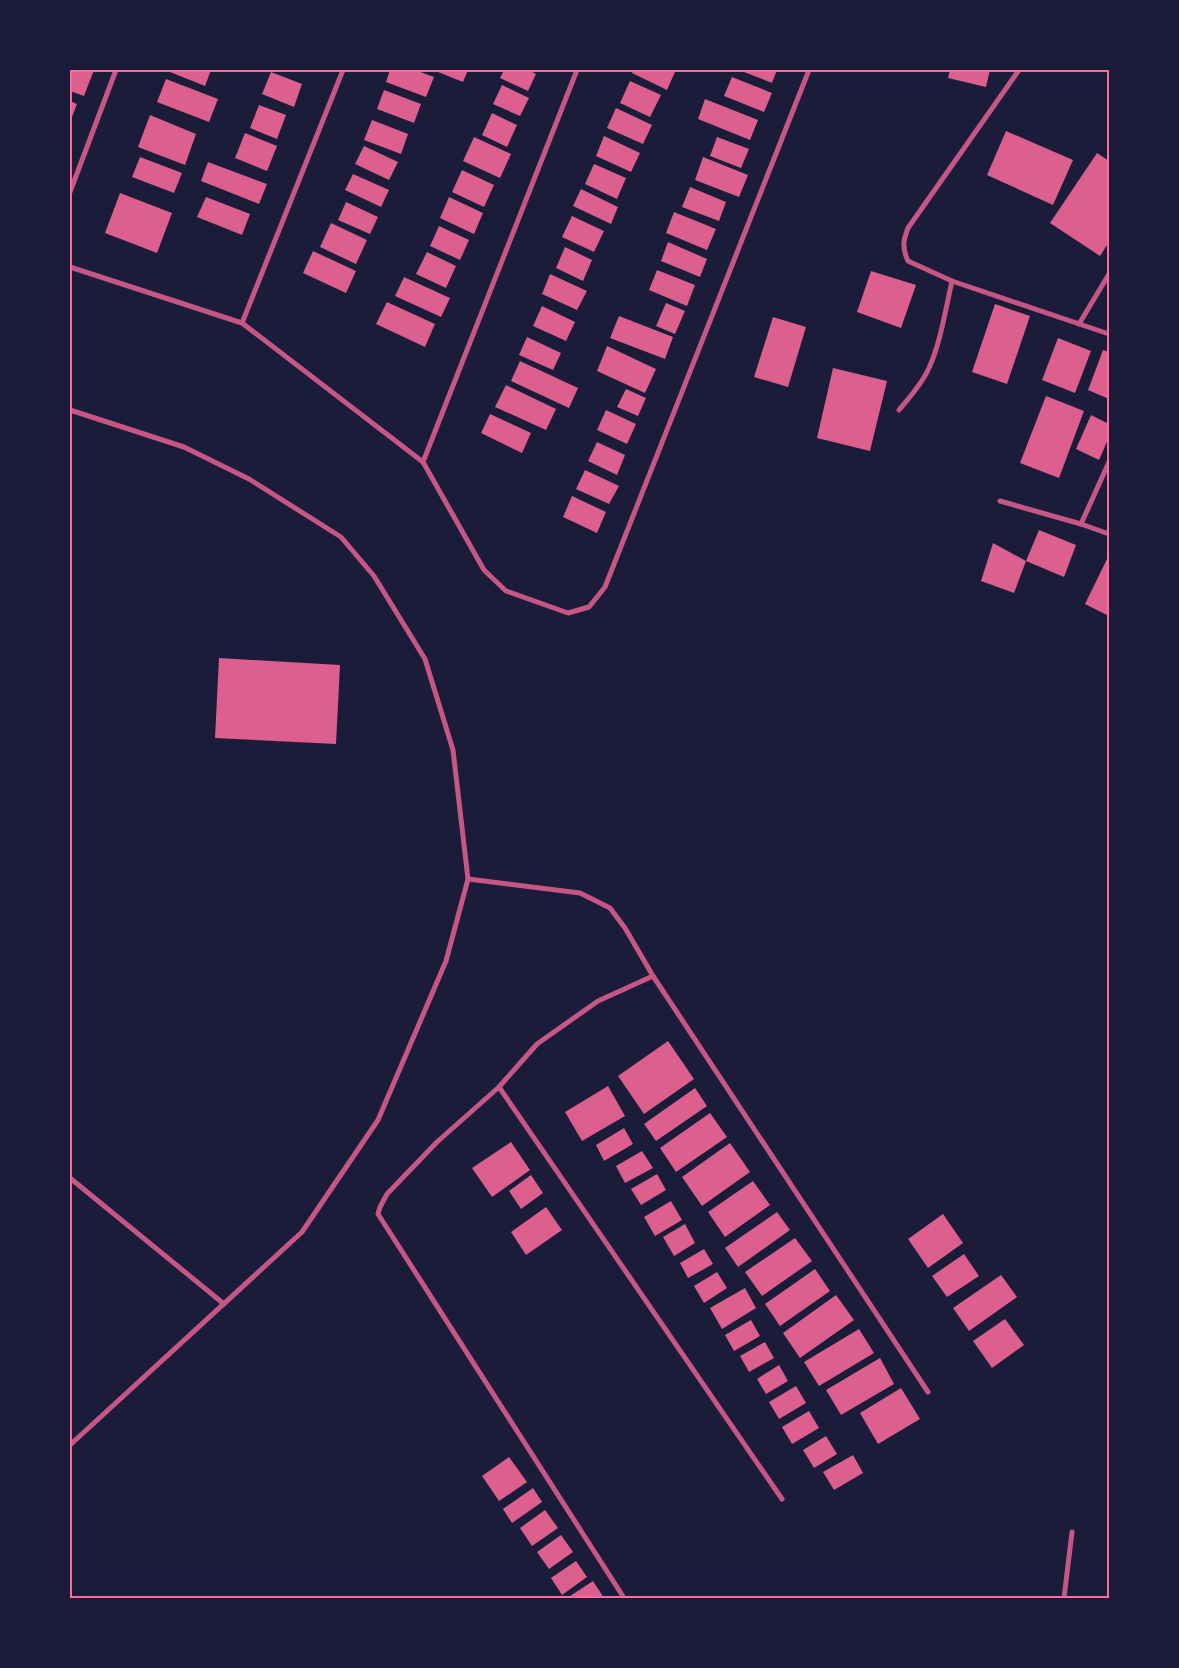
<svg xmlns="http://www.w3.org/2000/svg" width="1179" height="1668" font-family="'Source Sans 3',sans-serif">
<style>
.building{fill:#dd5f8e}
.lines{fill:none;stroke-linecap:round;stroke-linejoin:round}
.minor{stroke:#c65784;stroke-width:5}
.neatline{fill:none;stroke:#ff6b9d;stroke-width:2}
</style>
<rect width="100%" height="100%" fill="#1b1b3a"/>
<!-- building -->
<g class="building">
<path d="M70,70H94L84,96L70,91Z"/>
<path d="M171,70H211L205,86L170,72Z"/>
<path d="M390,70H415L434,77L426,97L386,82Z"/>
<path d="M433,70H468L463,82Z"/>
<path d="M504,70H529L536,74L528,91L500,78Z"/>
<path d="M633,70H670L675,72L667,90L632,73Z"/>
<path d="M739,70H777L772,83Z"/>
<path d="M950,70H990L986,87L948,78Z"/>
<path d="M271,72L302,84L294,107L262,94Z"/>
<path d="M732,77L772,93L764,112L724,96Z"/>
<path d="M166,79L218,99L209,122L157,102Z"/>
<path d="M630,81L661,95L650,117L620,103Z"/>
<path d="M502,85L529,98L520,116L493,104Z"/>
<path d="M384,90L421,104L414,123L377,109Z"/>
<path d="M705,99L758,120L750,140L698,119Z"/>
<path d="M70,101L77,104L70,122Z"/>
<path d="M259,105L286,115L277,139L250,128Z"/>
<path d="M616,108L652,125L643,144L607,128Z"/>
<path d="M492,113L517,125L507,147L482,135Z"/>
<path d="M150,115L196,134L185,165L138,147Z"/>
<path d="M372,120L408,134L401,154L364,140Z"/>
<path d="M1006,131L1073,160L1053,205L987,175Z"/>
<path d="M245,133L277,146L267,171L235,158Z"/>
<path d="M604,136L640,153L631,172L596,156Z"/>
<path d="M474,137L511,154L500,178L463,161Z"/>
<path d="M717,137L749,149L741,168L710,156Z"/>
<path d="M364,146L398,162L389,180L355,164Z"/>
<path d="M1097,153L1109,161V242L1100,256L1050,223Z"/>
<path d="M140,157L182,173L174,193L132,177Z"/>
<path d="M703,157L748,175L739,197L695,180Z"/>
<path d="M208,162L267,184L259,204L201,181Z"/>
<path d="M594,164L626,178L617,199L585,184Z"/>
<path d="M462,170L494,185L484,207L452,192Z"/>
<path d="M353,174L389,190L381,207L345,190Z"/>
<path d="M690,187L726,202L719,221L682,207Z"/>
<path d="M581,189L618,207L611,224L573,206Z"/>
<path d="M120,193L172,213L157,253L105,233Z"/>
<path d="M206,197L250,214L242,235L197,217Z"/>
<path d="M449,197L483,213L474,234L440,218Z"/>
<path d="M346,202L378,217L370,234L338,220Z"/>
<path d="M674,212L716,229L707,250L666,233Z"/>
<path d="M572,216L604,231L594,252L562,237Z"/>
<path d="M331,223L367,240L356,264L320,247Z"/>
<path d="M439,226L469,240L460,260L430,246Z"/>
<path d="M668,242L707,259L700,277L661,261Z"/>
<path d="M565,247L592,260L583,281L556,268Z"/>
<path d="M313,251L356,271L346,293L303,273Z"/>
<path d="M427,252L456,266L446,288L416,274Z"/>
<path d="M657,270L695,285L687,306L649,290Z"/>
<path d="M871,271L916,285L901,328L857,312Z"/>
<path d="M550,274L587,291L577,310L542,294Z"/>
<path d="M404,277L450,298L441,317L395,296Z"/>
<path d="M387,302L435,324L425,347L376,324Z"/>
<path d="M666,303L685,311L675,334L656,326Z"/>
<path d="M995,304L1030,316L1007,384L972,372Z"/>
<path d="M542,306L575,322L566,341L533,326Z"/>
<path d="M619,316L673,337L665,359L610,338Z"/>
<path d="M773,317L806,327L788,387L754,377Z"/>
<path d="M527,337L561,353L553,370L519,355Z"/>
<path d="M1058,338L1091,351L1075,393L1042,380Z"/>
<path d="M607,346L656,369L645,393L597,371Z"/>
<path d="M1103,350L1109,352V399L1088,390Z"/>
<path d="M520,361L578,388L569,408L511,381Z"/>
<path d="M833,368L887,381L870,451L817,438Z"/>
<path d="M506,385L556,409L546,430L495,407Z"/>
<path d="M626,389L646,398L638,416L617,407Z"/>
<path d="M1046,396L1084,411L1059,478L1020,463Z"/>
<path d="M606,410L636,424L627,444L597,430Z"/>
<path d="M490,414L531,433L522,453L481,433Z"/>
<path d="M1091,415L1109,424V437L1099,460L1076,449Z"/>
<path d="M597,442L625,455L617,475L588,461Z"/>
<path d="M585,470L619,486L609,504L576,489Z"/>
<path d="M572,496L606,512L597,533L563,517Z"/>
<path d="M1039,530L1076,545L1064,577L1026,561Z"/>
<path d="M993,543L1026,561L1014,593L981,581Z"/>
<path d="M1107,559L1109,560V616L1085,604Z"/>
<path d="M219,658L340,665L336,744L215,738Z"/>
<path d="M668,1041L694,1079L644,1114L618,1076Z"/>
<path d="M608,1086L625,1116L582,1141L565,1112Z"/>
<path d="M695,1088L707,1106L656,1141L644,1124Z"/>
<path d="M710,1113L727,1137L676,1172L660,1148Z"/>
<path d="M624,1128L633,1144L604,1161L596,1145Z"/>
<path d="M511,1142L530,1170L492,1197L472,1168Z"/>
<path d="M730,1143L750,1172L702,1206L682,1177Z"/>
<path d="M642,1151L653,1168L625,1183L616,1166Z"/>
<path d="M657,1174L666,1190L641,1205L631,1189Z"/>
<path d="M531,1175L543,1193L521,1209L509,1191Z"/>
<path d="M753,1181L770,1205L725,1237L708,1212Z"/>
<path d="M671,1201L682,1220L655,1236L644,1217Z"/>
<path d="M546,1207L562,1230L526,1255L511,1232Z"/>
<path d="M777,1212L790,1230L738,1267L725,1248Z"/>
<path d="M943,1214L963,1243L928,1268L908,1239Z"/>
<path d="M685,1224L695,1243L674,1256L663,1237Z"/>
<path d="M795,1238L812,1261L762,1296L745,1272Z"/>
<path d="M704,1249L713,1264L688,1278L680,1263Z"/>
<path d="M964,1254L979,1276L947,1297L932,1276Z"/>
<path d="M815,1269L830,1291L780,1326L765,1304Z"/>
<path d="M717,1272L727,1288L704,1303L694,1286Z"/>
<path d="M1001,1275L1017,1297L969,1331L953,1308Z"/>
<path d="M745,1288L756,1308L722,1329L710,1308Z"/>
<path d="M836,1295L854,1320L800,1358L783,1333Z"/>
<path d="M1005,1319L1024,1345L992,1368L973,1341Z"/>
<path d="M751,1320L760,1336L734,1351L725,1335Z"/>
<path d="M859,1329L874,1353L819,1386L804,1362Z"/>
<path d="M765,1342L774,1358L749,1372L740,1356Z"/>
<path d="M880,1358L894,1384L841,1415L826,1390Z"/>
<path d="M779,1365L788,1381L766,1394L757,1379Z"/>
<path d="M796,1386L806,1403L779,1419L769,1402Z"/>
<path d="M901,1388L920,1419L878,1444L860,1413Z"/>
<path d="M809,1411L819,1428L792,1444L782,1427Z"/>
<path d="M826,1436L837,1454L814,1468L803,1450Z"/>
<path d="M853,1455L863,1473L834,1490L823,1472Z"/>
<path d="M509,1457L527,1482L499,1501L482,1476Z"/>
<path d="M533,1488L542,1502L512,1523L503,1509Z"/>
<path d="M545,1510L558,1528L532,1546L520,1528Z"/>
<path d="M561,1535L573,1552L549,1569L537,1552Z"/>
<path d="M576,1561L587,1577L562,1595L551,1578Z"/>
<path d="M593,1581L604,1598H567Z"/>
</g>
<g class="lines">
<!-- minor -->
<g class="minor">
<path d="M1019,70L908,228C903,241 902,248 908,261L952,281L1109,334"/>
<path d="M70,192L116,70"/>
<path d="M70,267L242,323L423,462L484,570L506,591L568,613L589,607L605,587L809,70"/>
<path d="M242,323L343,70"/>
<path d="M1079,324L1109,274"/>
<path d="M70,410L184,447L249,479L341,537L374,576L425,659L453,750L468,879L446,961L378,1120L302,1232L70,1445"/>
<path d="M899,410C909,398 921,385 928,370C940,346 946,307 952,281"/>
<path d="M423,462L577,70"/>
<path d="M1109,462L1081,524L1109,534"/>
<path d="M1000,501L1081,524"/>
<path d="M468,879L580,893L610,908L625,928L653,976L928,1392"/>
<path d="M499,1087L782,1499"/>
<path d="M70,1178L224,1304"/>
<path d="M624,1598L378,1214L380,1207L387,1194L437,1142L499,1087L537,1044L598,1001L653,976"/>
<path d="M1064,1598L1072,1532"/>
</g>
</g>
<!-- border -->
<rect width="1179" height="1668" fill="none" stroke="#1b1b3a" stroke-width="142"/>
<rect x="71" y="71" width="1037" height="1526" class="neatline"/>
</svg>
